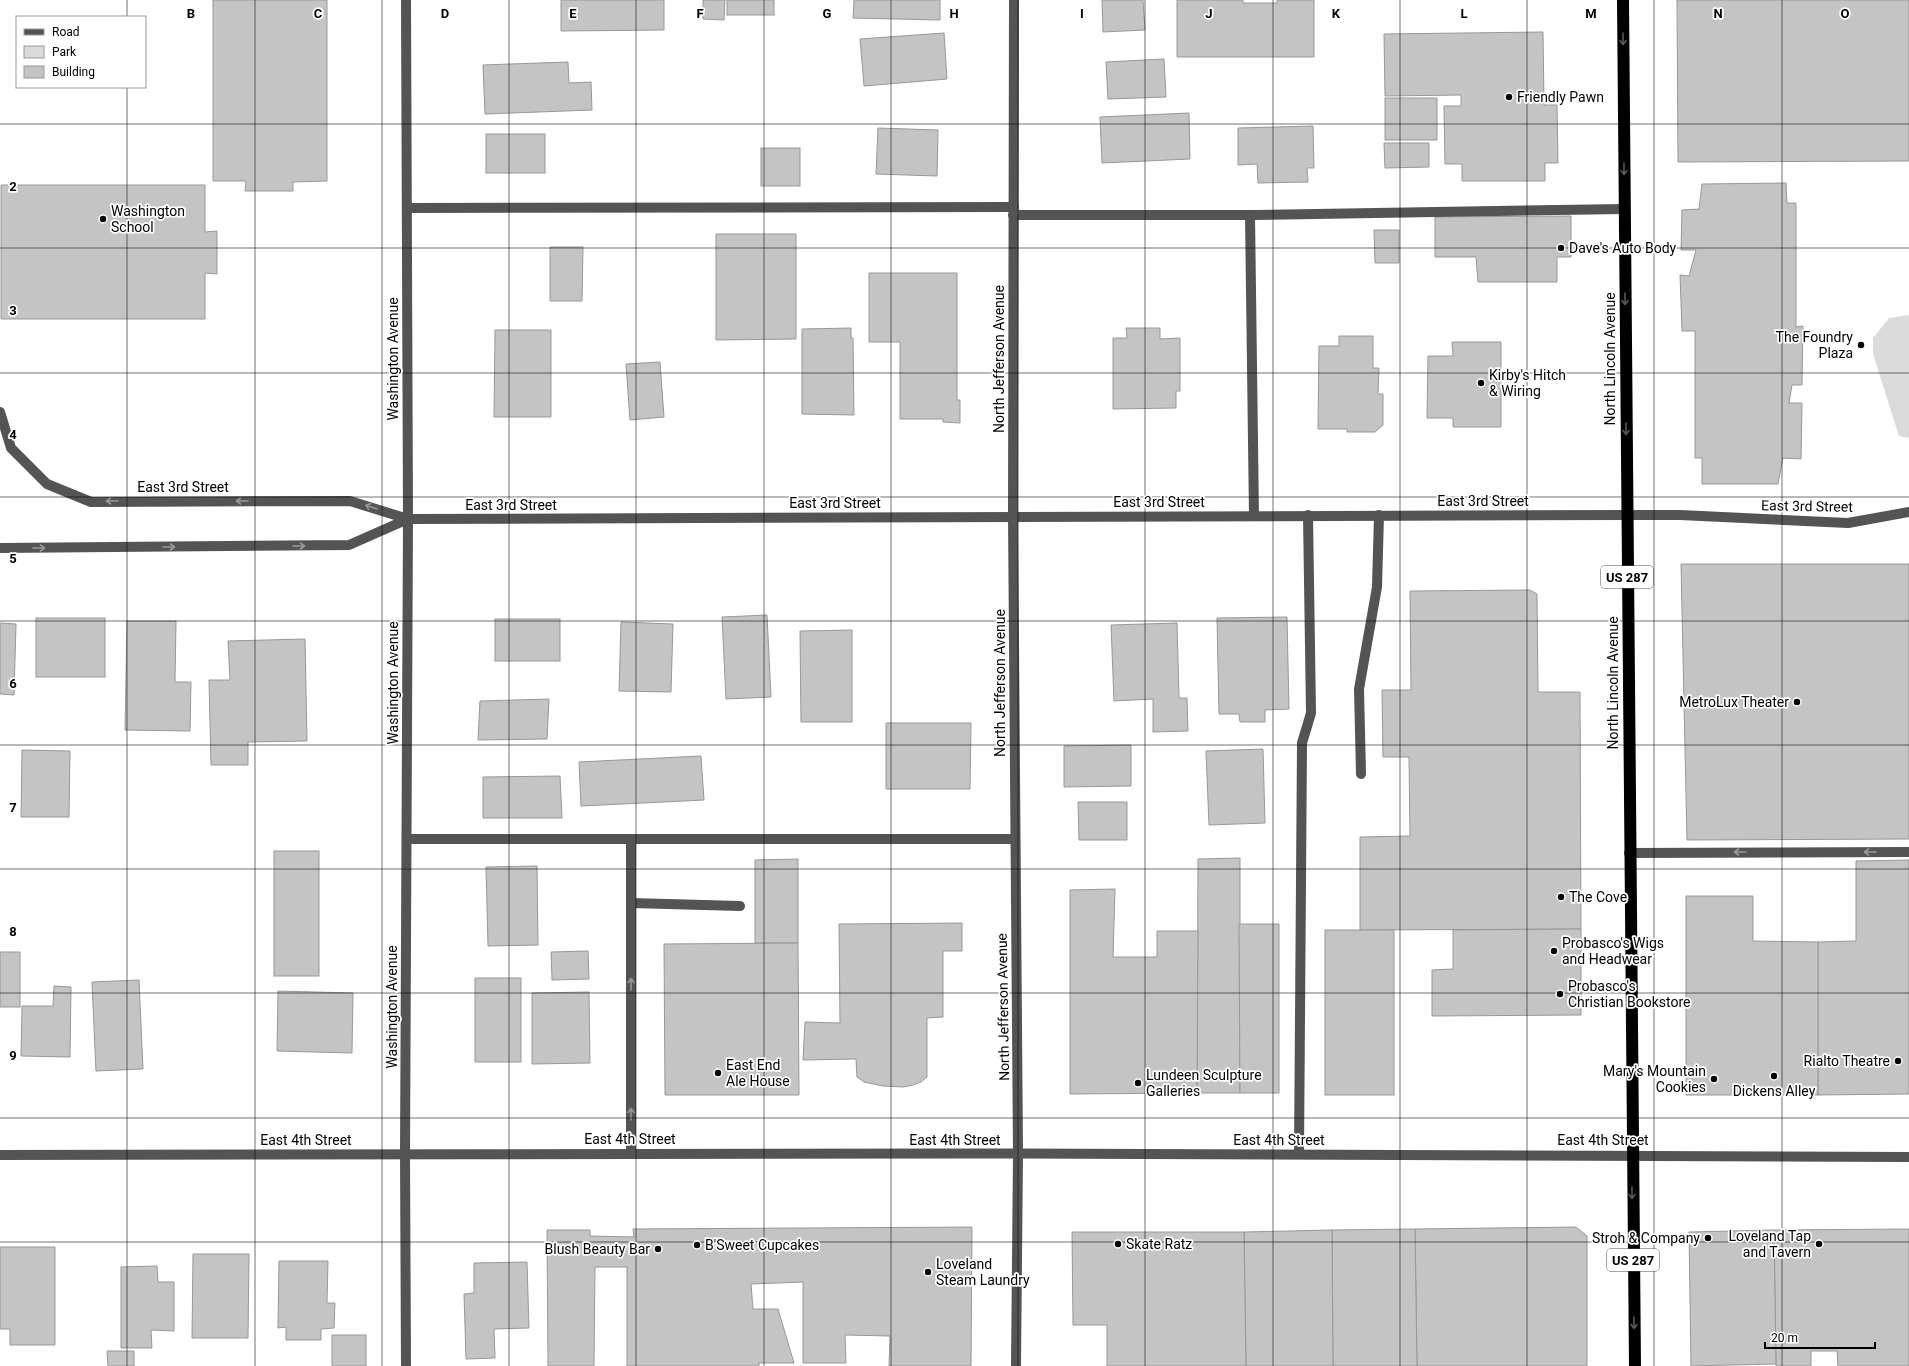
<svg xmlns="http://www.w3.org/2000/svg" width="1909" height="1366" font-family="Roboto,sans-serif">
<style>
.green{fill:#dbdbdb}
.building{fill:#c4c4c4;stroke:#989898}
.lines{fill:none;stroke-linecap:round;stroke-linejoin:round}
.minor{stroke:#545454;stroke-width:10}
.highway{stroke:#000;stroke-width:12}
.oneway{stroke:#595959}
.oneway2{stroke:#989898}
.grid{fill:none;stroke:#000;stroke-width:1;stroke-opacity:0.55}
.poi-dot{fill:#000;stroke:#fff;stroke-width:1.5}
.labels{text-anchor:middle;dominant-baseline:central;stroke-width:3.5;stroke-linejoin:round;paint-order:stroke}
.shield{fill:#fff;stroke:#4c4c4c;stroke-width:1}
.shield-label{font-size:13px;font-weight:bold;fill:#000}
.poi-label{font-size:14px;fill:#000;stroke:#fff;text-anchor:start}
.street-label{font-size:14px;fill:#000;stroke:#fff}
.grid-label{font-size:13px;text-anchor:middle;font-weight:bold;fill:#000;stroke:#fff;stroke-width:3.5;stroke-linejoin:round;paint-order:stroke}
</style>
<rect width="100%" height="100%" fill="#fff"/>
<!-- green -->
<path class="green" d="M1909,315V438L1899,436L1873,354V338L1889,318Z"/>
<!-- building -->
<g class="building">
<path d="M213,0H327V181L293,182V191H245L246,181H213Z"/>
<path d="M561,0H664V30L561,31Z"/>
<path d="M703,0H725L724,20L703,19Z"/>
<rect x="727" y="0" width="47" height="15"/>
<path d="M854,0H940V20L853,18Z"/>
<path d="M1102,0H1143L1145,30L1103,32Z"/>
<path d="M1177,0H1243V3H1277V0H1314V57H1177Z"/>
<path d="M1677,0H1909V161L1678,162Z"/>
<path d="M1543,32L1544,105H1557L1558,163H1545V181H1462V164H1445L1444,106H1461V95L1385,96L1384,34Z"/>
<path d="M944,33L947,79L864,86L860,39Z"/>
<path d="M1164,59L1166,97L1108,99L1106,62Z"/>
<path d="M568,62L569,83L591,82L592,110L485,114L483,65Z"/>
<rect x="1385" y="98" width="52" height="42"/>
<path d="M1189,113L1190,159L1102,163L1100,117Z"/>
<path d="M1313,126L1314,168H1307L1308,182L1258,183L1257,164L1238,165V128Z"/>
<path d="M878,128L938,130L937,176L876,174Z"/>
<rect x="486" y="134" width="59" height="39"/>
<path d="M1384,143H1429V167L1385,168Z"/>
<rect x="761" y="148" width="39" height="38"/>
<path d="M1786,183L1787,203H1796V327L1803,326L1802,385H1792L1789,403H1802L1801,459L1783,458L1778,484H1702V458H1695V331H1682L1680,275L1689,276L1696,250H1681L1682,210L1699,209L1702,184Z"/>
<path d="M1,185H205V232L217,231V274L205,273V319H1Z"/>
<path d="M1571,216V257H1557V282H1478L1476,257H1435V217Z"/>
<path d="M1374,230H1399V263H1375Z"/>
<path d="M716,234H796V339L716,340Z"/>
<path d="M550,247H583L582,301H550Z"/>
<path d="M869,273H957V400H960V423L943,422V419H900V342H869Z"/>
<path d="M851,328V338H853L854,415L802,414V329Z"/>
<path d="M1126,328H1160V339L1180,338V391H1176V408L1113,409V338H1127Z"/>
<path d="M495,330H551V417H494Z"/>
<path d="M1339,336H1373V368H1379L1378,394H1383V425L1375,432H1347V429H1318L1319,346H1339Z"/>
<path d="M1452,342H1501V427H1453V418H1427L1428,356H1453Z"/>
<path d="M660,362L664,417L630,420L626,364Z"/>
<path d="M1681,564H1909V839L1687,840Z"/>
<path d="M1530,590L1537,594L1538,692H1580L1581,929L1360,930V837L1410,836L1409,757H1383L1382,690H1411L1410,591Z"/>
<path d="M767,615L771,697L726,699L722,617Z"/>
<path d="M1287,617L1289,709L1265,710V722H1240L1239,714H1219L1217,618Z"/>
<rect x="36" y="618" width="69" height="59"/>
<rect x="495" y="619" width="65" height="42"/>
<path d="M127,621H176L175,682H191L190,731L125,730Z"/>
<path d="M621,622L673,624L671,692L619,691Z"/>
<path d="M0,623L16,624L14,695L0,694Z"/>
<path d="M1177,623L1179,698H1187L1188,731L1153,732V699L1114,701L1111,625Z"/>
<path d="M852,630V722H801L800,631Z"/>
<path d="M305,639L307,741L248,742V765H211L209,680H230L228,641Z"/>
<path d="M549,699L547,739L478,740L480,701Z"/>
<path d="M886,723H971L970,789H886Z"/>
<path d="M1131,745V786L1064,787V746Z"/>
<path d="M1263,749L1265,823L1209,825L1206,751Z"/>
<path d="M22,750L70,751L69,817H21Z"/>
<path d="M701,756L704,800L581,806L579,762Z"/>
<path d="M560,776L562,818H483V777Z"/>
<path d="M1078,802H1127V840H1079Z"/>
<rect x="274" y="851" width="45" height="125"/>
<path d="M1240,858V1093H1197L1198,859Z"/>
<path d="M798,859V943H755V860Z"/>
<path d="M1909,860V1094L1818,1095V942L1856,941V861Z"/>
<path d="M537,866L538,945L488,946L486,867Z"/>
<path d="M1115,889L1113,957H1157V931H1198L1197,1093L1070,1094V890Z"/>
<path d="M1686,896H1753V941L1818,942V1095H1686Z"/>
<path d="M962,923V951H943V1017L927,1018V1077L921,1082L913,1085L903,1087L883,1086L864,1082L857,1077L856,1059L803,1060L805,1022L840,1023L839,924Z"/>
<path d="M1239,924H1279V1093H1240Z"/>
<path d="M1581,929V1015L1432,1016V970L1453,969V930Z"/>
<rect x="1325" y="930" width="69" height="165"/>
<path d="M798,943L799,1095H665L664,944Z"/>
<path d="M588,951L589,979L552,980L551,952Z"/>
<rect x="0" y="952" width="20" height="55"/>
<rect x="475" y="978" width="46" height="84"/>
<path d="M139,980L143,1069L96,1071L92,982Z"/>
<path d="M54,986L71,987L70,1057L21,1056L22,1006H53Z"/>
<path d="M278,991L353,993L352,1053L277,1051Z"/>
<path d="M589,992L590,1063L532,1064V993Z"/>
<path d="M972,1227L971,1366H889L890,1336L845,1335L846,1363H803V1282L751,1284L753,1309H778L794,1363H759V1366H627V1267H595L594,1366H548L547,1230H590V1236L634,1237L633,1229Z"/>
<path d="M1576,1227L1587,1236V1366H1417L1415,1229Z"/>
<path d="M1415,1229L1417,1366H1333L1332,1230Z"/>
<path d="M1909,1229V1366H1838L1837,1351H1811V1366H1776L1774,1230Z"/>
<path d="M1332,1230L1333,1366H1246L1244,1232Z"/>
<path d="M1774,1230L1776,1364L1691,1366L1689,1232Z"/>
<path d="M1072,1232H1244L1246,1366H1107V1325H1073Z"/>
<path d="M0,1247H55V1345H10V1329H0Z"/>
<path d="M193,1254H249L248,1338H192Z"/>
<path d="M279,1261H328L327,1303H335L334,1328L321,1329V1340H286V1327L278,1328Z"/>
<path d="M527,1262L529,1328L494,1329L495,1358L466,1359L464,1294L474,1293V1263Z"/>
<path d="M157,1266L158,1282H174V1331L151,1330L152,1348H121V1267Z"/>
<rect x="332" y="1335" width="34" height="31"/>
<path d="M107,1351H134V1366H108Z"/>
</g>
<g class="lines">
<!-- minor -->
<g class="minor">
<path d="M406,0L408,519L405,1154L406,1366"/>
<path d="M1014,0L1013,516L1018,1154L1016,1366"/>
<path d="M407,208L1014,207"/>
<path d="M1013,215H1250L1624,209"/>
<path d="M1250,215L1254,516"/>
<path d="M0,412L11,448L47,484L91,502L350,501L408,519L1626,515H1680L1848,523L1909,512"/>
<path d="M0,548L349,545L408,519"/>
<path d="M1361,774L1359,689L1377,587L1379,515"/>
<path d="M407,839H1015"/>
<path d="M1629,853L1909,852"/>
<path d="M631,903L740,906"/>
<path d="M631,1153V840"/>
<path d="M1299,1154L1302,743L1311,713L1308,515"/>
<path d="M0,1155C636,1154 1273,1151 1909,1157"/>
</g>
<!-- highway -->
<path class="highway" d="M1623,0L1635,1366"/>
</g>
<!-- one-way arrows -->
<defs><path id="oneway-shaft" d="M-6 0H5M1.5-3L5.5 0L1.5 3" fill="none" stroke-width="1.6" stroke-linecap="round" stroke-linejoin="round"/></defs>
<g class="oneway">
<use href="#oneway-shaft" transform="translate(1623 39) rotate(90)"/>
<use href="#oneway-shaft" transform="translate(1624 169) rotate(90)"/>
<use href="#oneway-shaft" transform="translate(1625 299) rotate(90)"/>
<use href="#oneway-shaft" transform="translate(1626 429) rotate(90)"/>
<use href="#oneway-shaft" transform="translate(1632 1193) rotate(89)"/>
<use href="#oneway-shaft" transform="translate(1634 1323) rotate(89)"/>
</g>
<g class="oneway2">
<use href="#oneway-shaft" transform="translate(112 501) rotate(180)"/>
<use href="#oneway-shaft" transform="translate(242 501) rotate(180)"/>
<use href="#oneway-shaft" transform="translate(371 507) rotate(-162)"/>
<use href="#oneway-shaft" transform="translate(299 546)"/>
<use href="#oneway-shaft" transform="translate(169 547)"/>
<use href="#oneway-shaft" transform="translate(39 548)"/>
<use href="#oneway-shaft" transform="translate(1740 852) rotate(180)"/>
<use href="#oneway-shaft" transform="translate(1870 852) rotate(180)"/>
<use href="#oneway-shaft" transform="translate(631 984) rotate(-90)"/>
<use href="#oneway-shaft" transform="translate(631 1114) rotate(-90)"/>
</g>
<!-- grid -->
<path class="grid" d="M127,0V17M255,0V1366M382,0V1366M509,0V1366M636,0V1366M764,0V1366M891,0V1366M1018,0V1366M1145,0V1366M1273,0V1366M1400,0V1366M1527,0V1366M1654,0V1366M1782,0V1366M127,87V1366M0,124H1909M0,248H1909M0,373H1909M0,497H1909M0,621H1909M0,745H1909M0,869H1909M0,993H1909M0,1118H1909M0,1242H1909"/>
<!-- markers -->
<g class="poi-dot">
<circle cx="1509" cy="97" r="4"/>
<circle cx="103" cy="219" r="4"/>
<circle cx="1561" cy="248" r="4"/>
<circle cx="1861" cy="345" r="4"/>
<circle cx="1481" cy="383" r="4"/>
<circle cx="1797" cy="702" r="4"/>
<circle cx="1561" cy="897" r="4"/>
<circle cx="1554" cy="951" r="4"/>
<circle cx="1560" cy="994" r="4"/>
<circle cx="1898" cy="1061" r="4"/>
<circle cx="718" cy="1073" r="4"/>
<circle cx="1774" cy="1076" r="4"/>
<circle cx="1714" cy="1079" r="4"/>
<circle cx="1138" cy="1083" r="4"/>
<circle cx="1708" cy="1238" r="4"/>
<circle cx="1118" cy="1244" r="4"/>
<circle cx="1819" cy="1244" r="4"/>
<circle cx="697" cy="1245" r="4"/>
<circle cx="658" cy="1249" r="4"/>
<circle cx="928" cy="1272" r="4"/>
</g>
<g class="labels">
<!-- shield labels -->
<g class="shield">
<rect x="1601" y="566" width="52" height="22" rx="3"/>
<rect x="1607" y="1249" width="52" height="22" rx="3"/>
</g>
<g class="shield-label">
<text x="1627" y="577">US 287</text>
<text x="1633" y="1260">US 287</text>
</g>
<!-- poi labels -->
<g class="poi-label">
<text x="1517" y="97">Friendly Pawn</text>
<text x="111" y="211">Washington<tspan x="111" dy="16">School</tspan></text>
<text x="1569" y="248">Dave's Auto Body</text>
<text x="1853" y="337" text-anchor="end">The Foundry<tspan x="1853" dy="16">Plaza</tspan></text>
<text x="1489" y="375">Kirby's Hitch<tspan x="1489" dy="16">&amp; Wiring</tspan></text>
<text x="1789" y="702" text-anchor="end">MetroLux Theater</text>
<text x="1569" y="897">The Cove</text>
<text x="1562" y="943">Probasco's Wigs<tspan x="1562" dy="16">and Headwear</tspan></text>
<text x="1568" y="986">Probasco's<tspan x="1568" dy="16">Christian Bookstore</tspan></text>
<text x="1890" y="1061" text-anchor="end">Rialto Theatre</text>
<text x="726" y="1065">East End<tspan x="726" dy="16">Ale House</tspan></text>
<text x="1706" y="1071" text-anchor="end">Mary's Mountain<tspan x="1706" dy="16">Cookies</tspan></text>
<text x="1146" y="1075">Lundeen Sculpture<tspan x="1146" dy="16">Galleries</tspan></text>
<text x="1774" y="1091" text-anchor="middle">Dickens Alley</text>
<text x="1811" y="1236" text-anchor="end">Loveland Tap<tspan x="1811" dy="16">and Tavern</tspan></text>
<text x="1700" y="1238" text-anchor="end">Stroh &amp; Company</text>
<text x="1126" y="1244">Skate Ratz</text>
<text x="705" y="1245">B'Sweet Cupcakes</text>
<text x="650" y="1249" text-anchor="end">Blush Beauty Bar</text>
<text x="936" y="1264">Loveland<tspan x="936" dy="16">Steam Laundry</tspan></text>
</g>
<!-- street labels -->
<g class="street-label">
<text transform="translate(393 359) rotate(-90)">Washington Avenue</text>
<text transform="translate(999 359) rotate(-90)">North Jefferson Avenue</text>
<text transform="translate(1610 359) rotate(-90)">North Lincoln Avenue</text>
<text x="183" y="487">East 3rd Street</text>
<text x="1483" y="501">East 3rd Street</text>
<text x="1159" y="502">East 3rd Street</text>
<text x="835" y="503">East 3rd Street</text>
<text x="511" y="505">East 3rd Street</text>
<text transform="translate(1807 506) rotate(1)">East 3rd Street</text>
<text transform="translate(393 683) rotate(-90)">Washington Avenue</text>
<text transform="translate(1000 683) rotate(-90)">North Jefferson Avenue</text>
<text transform="translate(1613 683) rotate(-90)">North Lincoln Avenue</text>
<text transform="translate(392 1007) rotate(-90)">Washington Avenue</text>
<text transform="translate(1003 1007) rotate(-91)">North Jefferson Avenue</text>
<text x="630" y="1139">East 4th Street</text>
<text x="306" y="1140">East 4th Street</text>
<text x="955" y="1140">East 4th Street</text>
<text x="1279" y="1140">East 4th Street</text>
<text x="1603" y="1140">East 4th Street</text>
</g>
</g>
<g class="grid-label">
<text x="191" y="18">B</text>
<text x="318" y="18">C</text>
<text x="445" y="18">D</text>
<text x="573" y="18">E</text>
<text x="700" y="18">F</text>
<text x="827" y="18">G</text>
<text x="954" y="18">H</text>
<text x="1082" y="18">I</text>
<text x="1209" y="18">J</text>
<text x="1336" y="18">K</text>
<text x="1464" y="18">L</text>
<text x="1591" y="18">M</text>
<text x="1718" y="18">N</text>
<text x="1845" y="18">O</text>
<text x="13" y="191">2</text>
<text x="13" y="315">3</text>
<text x="13" y="439">4</text>
<text x="13" y="563">5</text>
<text x="13" y="688">6</text>
<text x="13" y="812">7</text>
<text x="13" y="936">8</text>
<text x="13" y="1060">9</text>
</g>
<!-- legend -->
<rect x="16" y="16" width="130" height="72" fill="#ffffff" stroke="#999999"/>
<rect x="24" y="29" width="20" height="6" fill="#545454" stroke="#999999"/>
<text x="52" y="36" font-size="12" fill="#000000">Road</text>
<rect x="24" y="46" width="20" height="12" fill="#dbdbdb" stroke="#999999"/>
<text x="52" y="56" font-size="12" fill="#000000">Park</text>
<rect x="24" y="66" width="20" height="12" fill="#c4c4c4" stroke="#999999"/>
<text x="52" y="76" font-size="12" fill="#000000">Building</text>
<!-- scale -->
<path d="M1765 1342v6h110v-6" fill="none" stroke="#000000" stroke-width="2"/>
<text x="1771" y="1342" font-size="12" fill="#000000" stroke="#ffffff" stroke-width="3" paint-order="stroke">20 m</text>
</svg>
